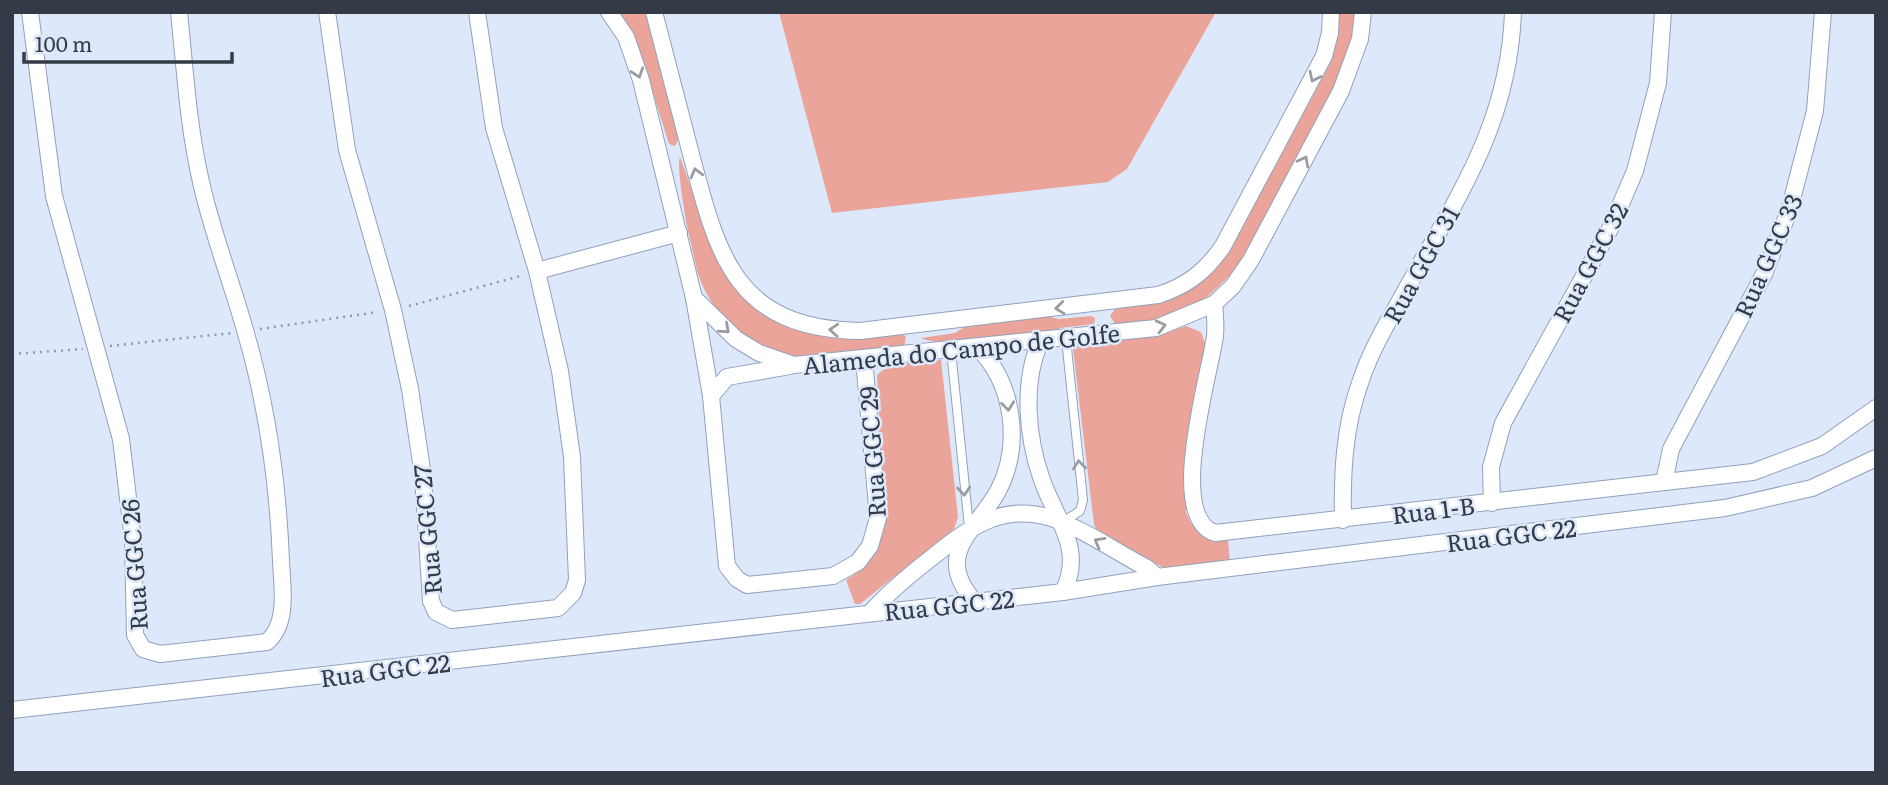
<svg xmlns="http://www.w3.org/2000/svg" width="1888" height="785" font-family="Literata,serif">
<style>
.green{fill:#eba49a}
.lines{fill:none;stroke-linecap:round;stroke-linejoin:round}
.service-casing{stroke:#90a1bd;stroke-width:10}
.minor-casing{stroke:#90a1bd;stroke-width:18}
.path{stroke:#8f98a7;stroke-width:2.5;stroke-dasharray:2 5;stroke-linecap:butt}
.service{stroke:#fff;stroke-width:8}
.minor{stroke:#fff;stroke-width:16}
.oneway{stroke:#9a9da3}
.labels{text-anchor:middle;dominant-baseline:central;stroke-width:5;stroke-linejoin:round;paint-order:stroke}
.street-label{font-size:24px;fill:#343b47;stroke:#dde8fa}
</style>
<rect width="100%" height="100%" fill="#dde8fa"/>
<!-- green -->
<g class="green">
<path d="M617,12H648L671,97L678,140L675,146L669,144L639,49Z"/>
<path d="M779,12H1216L1127,169L1108,182L832,213Z"/>
<path d="M1339,12H1357L1351,57L1239,267L1206,298L1178,313L1148,322L1116,325L1110,316L1115,309L1156,302L1232,245L1325,73L1336,44Z"/>
<path d="M680,157L715,255L740,293L779,322L812,334L847,337L901,332L906,337L904,347C875,350 832,361 803,358C761,354 717,322 701,282C695,267 693,250 689,235C686,223 676,165 680,157Z"/>
<path d="M1046,316L1059,319L1091,316L1095,318L1094,324L1060,328L1050,333L969,342C954,339 934,345 921,338L955,333L966,326Z"/>
<path d="M1186,326L1201,332L1206,346L1193,408L1186,512C1193,532 1208,542 1228,540L1230,563L1167,570L1096,529L1094,524L1073,349L1077,344L1157,336Z"/>
<path d="M941,360L958,517L954,529L860,604H855L846,580C867,568 879,550 884,526L877,375L889,365Z"/>
</g>
<g class="lines">
<defs>
<g id="service">
<path d="M951,350L969,527"/>
<path d="M1064,521L1080,511L1083,500L1066,339"/>
</g>
<g id="minor">
<path d="M30,12L54,196L121,439L133,540L135,635L143,649L160,654L267,642C289,623 282,587 281,561C278,483 267,405 245,330C231,280 212,232 201,182C188,126 185,69 179,12"/>
<path d="M327,12L347,150L393,310L410,389L423,476L431,601L436,612L452,620L558,608L573,593L577,580L572,457L560,371L537,271L494,128L477,12"/>
<path d="M609,12L626,37L641,80L694,298L736,339L759,353L794,365L1156,328L1214,304L1233,286L1251,260L1341,91L1360,39L1363,12"/>
<path d="M654,12C667,61 679,109 692,158C719,260 737,328 860,331L1158,295C1187,286 1206,271 1223,246L1324,56L1330,33L1331,12"/>
<path d="M537,271L679,233"/>
<path d="M694,298L711,396L727,566L737,579L747,585L833,576L858,562L870,546L878,518L864,359"/>
<path d="M1214,304C1215,314 1216,325 1215,336C1210,374 1166,517 1215,533L1753,472L1822,446L1876,408"/>
<path d="M1040,342C1022,383 1027,438 1042,480C1056,520 1085,549 1063,592"/>
<path d="M711,396L727,377L790,366"/>
<path d="M1664,482L1671,449L1764,274L1789,211L1815,111L1823,12"/>
<path d="M1492,503L1491,467L1503,423L1611,227L1635,171L1658,83L1663,12"/>
<path d="M1343,520C1342,473 1344,428 1360,383C1370,352 1386,325 1402,297C1455,200 1509,127 1513,12"/>
<path d="M975,602C932,554 976,531 998,491C1022,445 1014,383 977,347"/>
<path d="M870,613C888,593 908,576 930,559C966,530 1001,502 1051,518C1084,529 1116,552 1147,568L1157,577"/>
<path d="M12,710L1063,592L1157,577L1725,508L1812,488L1876,458"/>
</g>
</defs>
<!-- service casing -->
<use href="#service" class="service-casing"/>
<!-- minor casing -->
<use href="#minor" class="minor-casing"/>
<!-- path -->
<g class="path">
<path d="M409,306L524,275"/>
<path d="M260,329L378,312"/>
<path d="M110,346L232,333"/>
<path d="M12,354L83,349"/>
</g>
<!-- service -->
<use href="#service" class="service"/>
<!-- minor -->
<use href="#minor" class="minor"/>
</g>
<!-- one-way arrows -->
<defs><path id="oneway-chevron" d="M-2-3.5L2.5 0L-2 3.5" fill="none" stroke-width="1.6" stroke-linecap="round" stroke-linejoin="round" transform="scale(1.75)"/></defs>
<g class="oneway">
<use href="#oneway-chevron" transform="translate(638 73) rotate(72)"/>
<use href="#oneway-chevron" transform="translate(1314 77) rotate(116)"/>
<use href="#oneway-chevron" transform="translate(1304 161) rotate(-62)"/>
<use href="#oneway-chevron" transform="translate(696 173) rotate(-105)"/>
<use href="#oneway-chevron" transform="translate(1060 308) rotate(173)"/>
<use href="#oneway-chevron" transform="translate(1161 326) rotate(-14)"/>
<use href="#oneway-chevron" transform="translate(725 329) rotate(42)"/>
<use href="#oneway-chevron" transform="translate(834 330) rotate(-177)"/>
<use href="#oneway-chevron" transform="translate(1008 406) rotate(83)"/>
<use href="#oneway-chevron" transform="translate(1079 465) rotate(-96)"/>
<use href="#oneway-chevron" transform="translate(964 491) rotate(85)"/>
<use href="#oneway-chevron" transform="translate(1099 542) rotate(-151)"/>
</g>
<g class="labels">
<!-- street labels -->
<g class="street-label">
<text transform="translate(1767 255) rotate(-66)">Rua GGC 33</text>
<text transform="translate(1589 262) rotate(-62)">Rua GGC 32</text>
<text transform="translate(1420 264) rotate(-61)">Rua GGC 31</text>
<text transform="translate(961 348) rotate(-6)">Alameda do Campo de Golfe</text>
<text transform="translate(871 452) rotate(-94)">Rua GGC 29</text>
<text transform="translate(1433 509) rotate(-7)">Rua 1-B</text>
<text transform="translate(426 530) rotate(-95)">Rua GGC 27</text>
<text transform="translate(1511 534) rotate(-7)">Rua GGC 22</text>
<text transform="translate(133 565) rotate(-94)">Rua GGC 26</text>
<text transform="translate(949 604) rotate(-6)">Rua GGC 22</text>
<text transform="translate(385 669) rotate(-7)">Rua GGC 22</text>
</g>
</g>
<!-- border -->
<rect width="1888" height="785" fill="none" stroke="#343b47" stroke-width="28"/>
<!-- scale -->
<path d="M24 52v10h208v-10" fill="none" stroke="#343b47" stroke-width="3.5"/>
<text x="35" y="52" font-size="21" fill="#343b47" stroke="#dde8fa" stroke-width="5" paint-order="stroke">100 m</text>
</svg>
